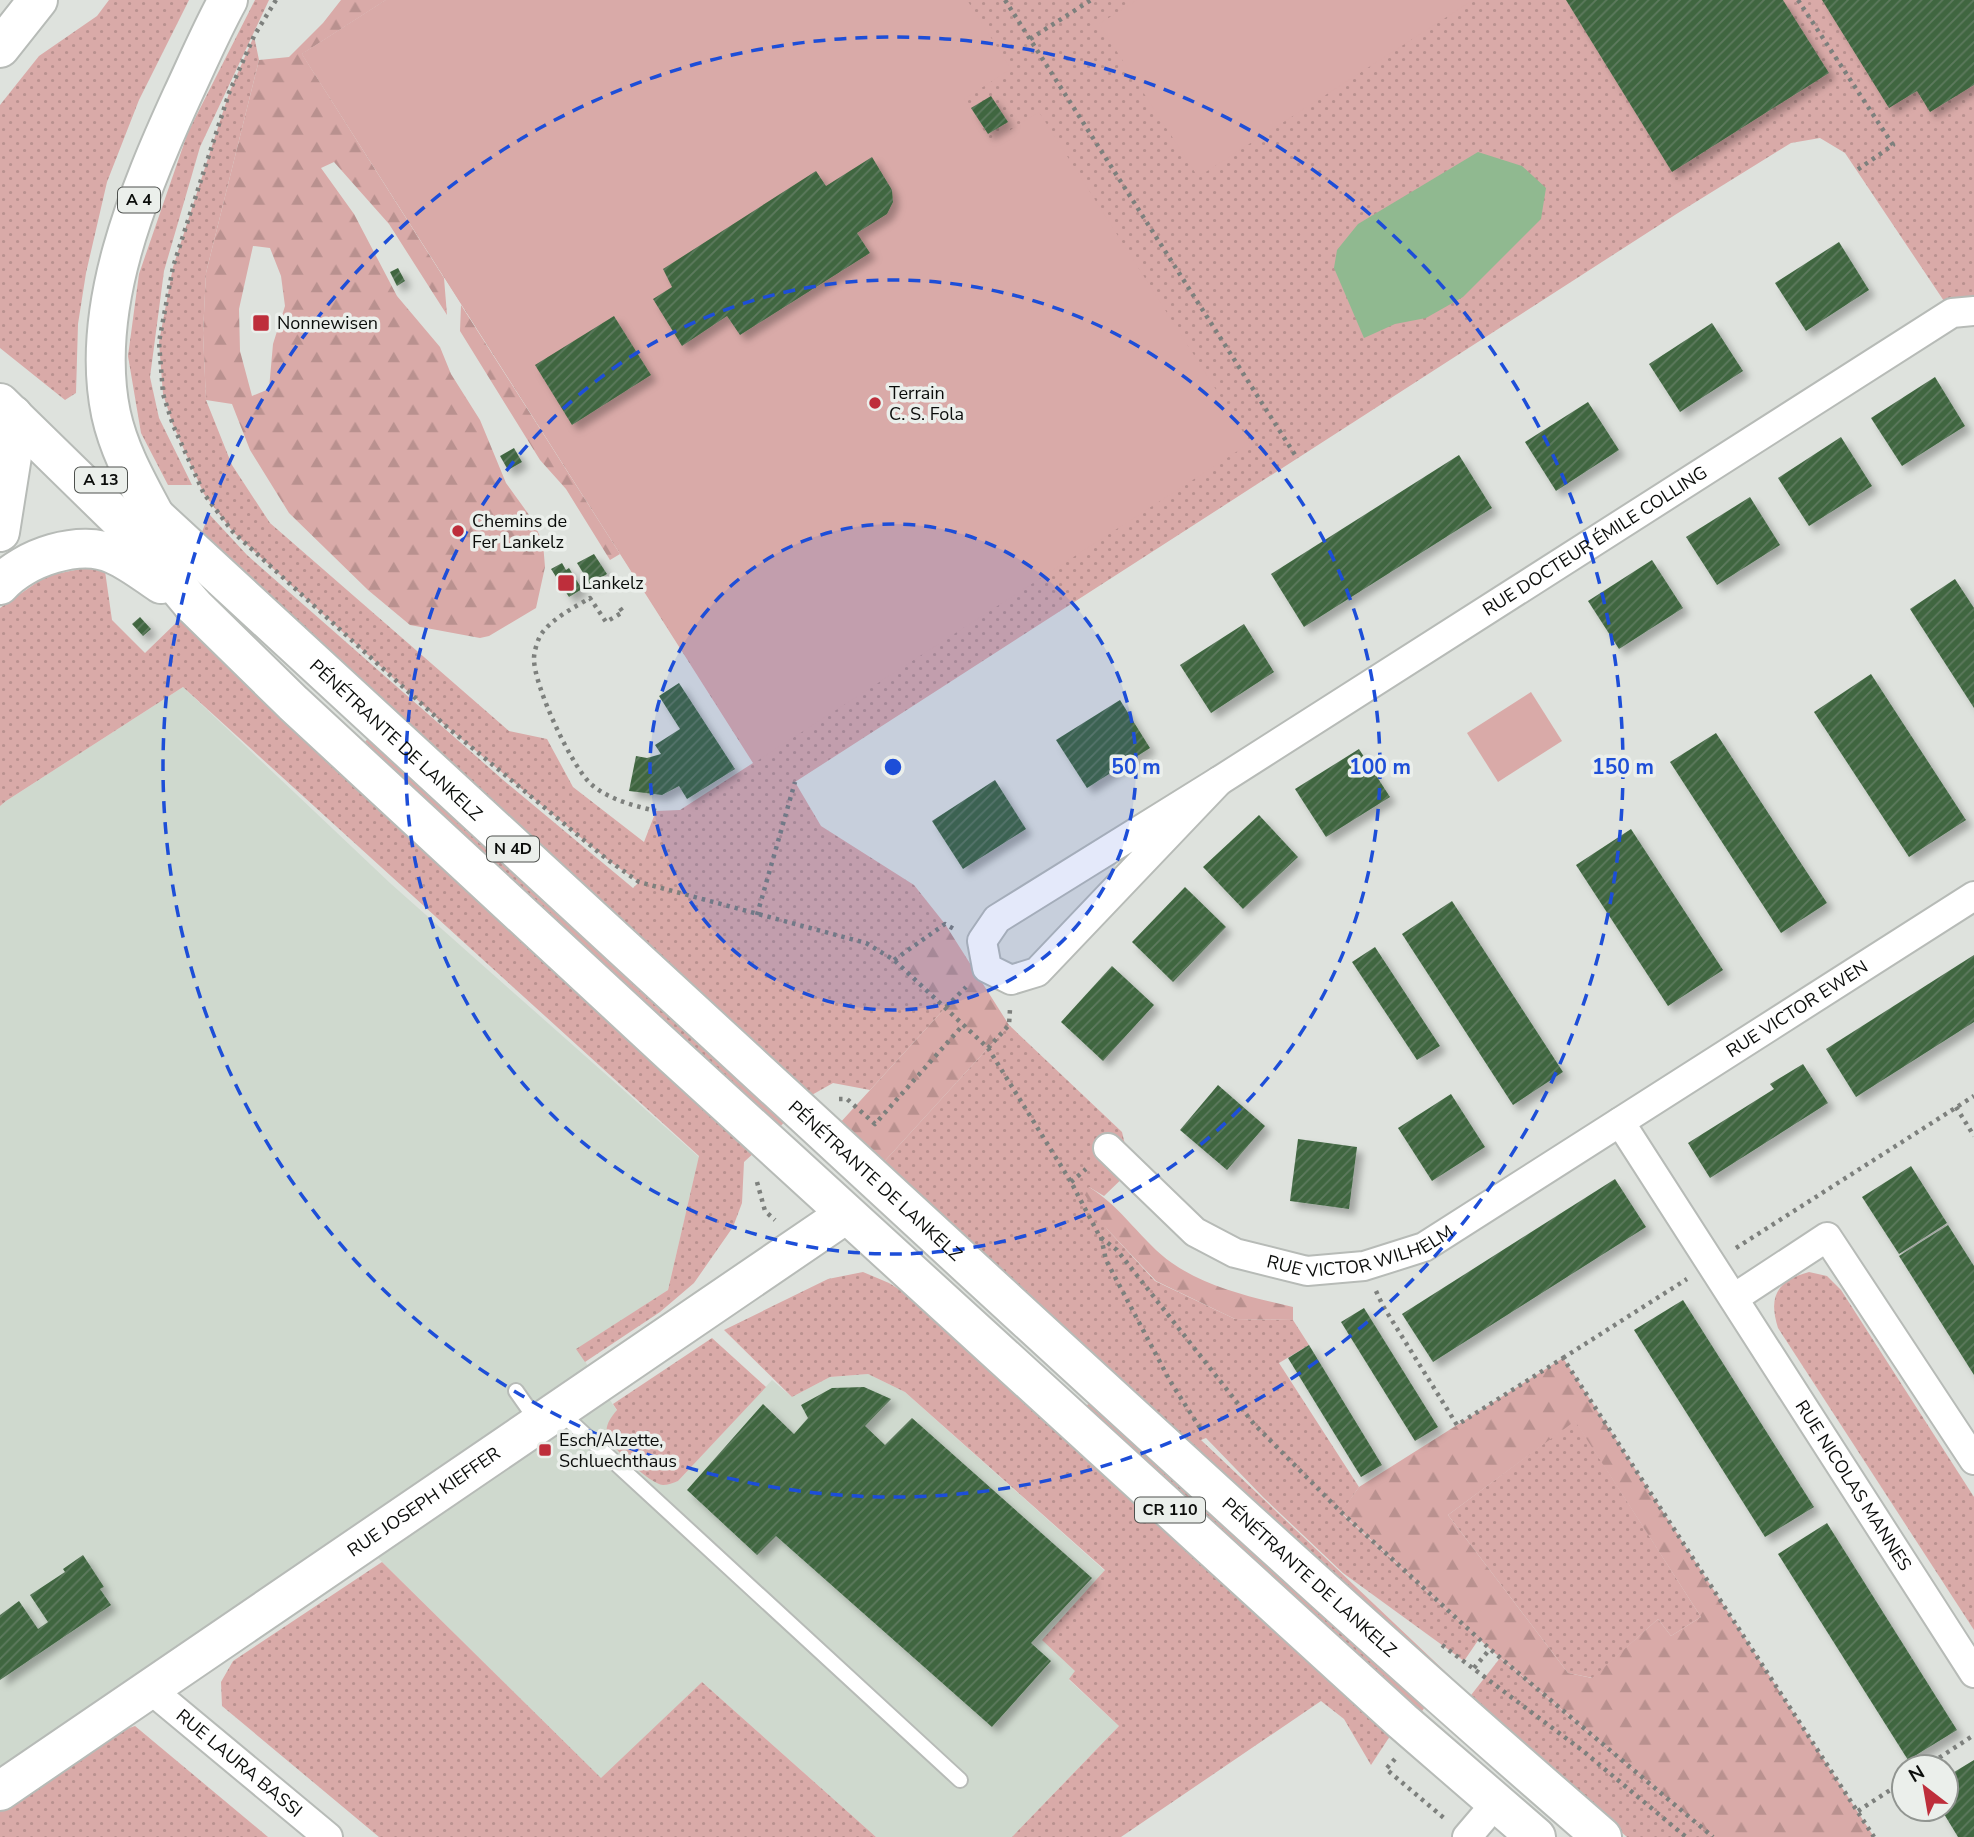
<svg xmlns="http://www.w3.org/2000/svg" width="1974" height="1837" font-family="'Nunito Sans',sans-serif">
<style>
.built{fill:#cfd9ce}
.grass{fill:url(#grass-dots)}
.forest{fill:url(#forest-firs);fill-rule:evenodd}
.garden{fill:#d9aaa8}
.water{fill:#90b990}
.building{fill:url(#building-hatch);filter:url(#shadow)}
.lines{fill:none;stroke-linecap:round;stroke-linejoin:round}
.lane-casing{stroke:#b7bbb7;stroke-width:18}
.street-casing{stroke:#b7bbb7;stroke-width:32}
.secondary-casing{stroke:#b7bbb7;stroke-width:42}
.primary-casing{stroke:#b7bbb7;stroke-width:42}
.highway-casing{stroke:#b7bbb7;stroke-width:42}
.path{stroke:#7d807d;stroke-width:4.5;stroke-dasharray:3.5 5;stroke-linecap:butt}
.lane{stroke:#fff;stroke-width:14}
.street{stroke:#fff;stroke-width:28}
.secondary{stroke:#fff;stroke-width:38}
.primary{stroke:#fff;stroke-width:38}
.highway{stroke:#fff;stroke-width:38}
.ring{fill:none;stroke:#1d4ed8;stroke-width:3.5;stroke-dasharray:12 9}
.poi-dot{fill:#be2e3b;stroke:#ebefeb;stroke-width:2.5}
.labels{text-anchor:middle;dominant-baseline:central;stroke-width:7;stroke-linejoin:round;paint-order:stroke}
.shield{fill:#ebefeb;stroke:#4e514e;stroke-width:2}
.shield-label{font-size:16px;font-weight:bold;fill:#0b0d0b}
.poi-label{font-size:18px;fill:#0b0d0b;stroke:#ebefeb;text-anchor:start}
.street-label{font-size:18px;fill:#0b0d0b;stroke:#ebefeb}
.centre{fill:#1d4ed8;stroke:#ebefeb;stroke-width:3.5}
.ring-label{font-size:21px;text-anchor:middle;font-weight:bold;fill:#1d4ed8;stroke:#ebefeb;stroke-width:7;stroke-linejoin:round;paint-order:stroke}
</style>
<defs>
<pattern id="grass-dots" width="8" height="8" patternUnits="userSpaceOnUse" patternTransform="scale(1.75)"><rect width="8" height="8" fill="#d9aaa8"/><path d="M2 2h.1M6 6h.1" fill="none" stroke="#b9918f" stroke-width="1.8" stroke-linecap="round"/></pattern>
<pattern id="forest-firs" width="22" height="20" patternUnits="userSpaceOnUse" patternTransform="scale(1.75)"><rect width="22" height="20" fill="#d9aaa8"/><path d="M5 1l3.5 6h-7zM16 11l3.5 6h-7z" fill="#b9918f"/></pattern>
<pattern id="building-hatch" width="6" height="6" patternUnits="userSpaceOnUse" patternTransform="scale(1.75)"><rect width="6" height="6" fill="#406641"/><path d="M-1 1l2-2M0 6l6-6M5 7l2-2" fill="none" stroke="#5e7a5e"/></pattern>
<filter id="shadow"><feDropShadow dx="6" dy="6" stdDeviation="3.5" flood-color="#0004"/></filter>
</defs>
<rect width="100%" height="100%" fill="#dee2dd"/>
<!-- built -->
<path class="built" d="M183,687L390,883L699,1157L668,1290L577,1349L665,1485L678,1481L772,1380L792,1397L830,1377L868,1374L905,1392L1105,1571L1076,1672L1069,1680L1119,1726L1012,1837H876L702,1682L601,1779L363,1543L0,1791V806L6,801Z"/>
<!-- grass -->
<g class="grass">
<path d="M109,0H189L139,100L107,182L86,273L78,324L76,393L65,400L0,348V105L39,56L97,16Z"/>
<path d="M255,0H269L200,147L164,271L150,377L159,418L192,485H168L141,433L128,356L139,274L188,132Z"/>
<path d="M386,0H1974V311L1952,313L1845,153L1820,138L1791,143L1678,213L795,782L821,826L914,885L945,924L894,960L946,1007L870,1090L833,1083L810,1096L675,969L200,537L209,514L247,555L502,779L633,888L639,882L608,860L447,727L233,532L204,494L173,425L163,394L159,342L173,267L229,93L254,36L259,60L206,273L203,333L206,400L232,465L270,523L509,731L547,739L573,787L644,842L656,811L680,810L753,763L302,54Z"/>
<path d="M104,564L112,620L145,653L179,620L756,1151L744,1162L742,1203L733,1227L694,1283L660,1312L585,1362L576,1349L668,1290L699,1156L183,687L6,801L0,806V608L46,576Z"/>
<path d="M369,737L787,1119L779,1128L366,749L365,742Z"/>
<path d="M1009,1025L1122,1132L1131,1170L1104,1196L1089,1187L1107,1229L1155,1281L1235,1319L1293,1320L1309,1345L1279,1363L1359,1487L1341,1513L1479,1639L1464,1661L1343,1573L1263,1497L1206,1438L1201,1440L1452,1678L1447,1680L1189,1445L1097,1356L882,1164Z"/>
<path d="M863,1272L889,1283L921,1303L1392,1733L1371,1765L1344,1719L1321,1701L1121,1837H1012L1119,1726L1069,1679L1075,1671L1042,1640L1105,1570L905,1392L868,1374L830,1377L792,1397L724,1330L828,1279Z"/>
<path d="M1809,1272L1827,1276L1841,1290L1974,1497V1630L1778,1328C1768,1296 1777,1281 1809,1272Z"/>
<path d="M712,1338L766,1387L678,1481C673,1483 668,1485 663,1485C650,1484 610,1447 607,1434C605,1425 611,1417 617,1410L613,1404Z"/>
<path d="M1092,1402L1427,1704L1420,1714L1086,1412L1087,1405Z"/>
<path d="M1575,1420L1701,1617L1671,1636L1658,1619L1593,1678L1568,1673L1448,1515Z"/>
<path d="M382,1562L601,1778L702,1682L876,1837H379L222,1706L221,1682L233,1661Z"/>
<path d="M1500,1658L1713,1837H1627L1468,1699Z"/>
<path d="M135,1726L268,1837H0V1809L121,1731Z"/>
</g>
<!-- forest -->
<g class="forest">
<path d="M341,0H386L302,54L444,278L447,315L389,224L334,162L321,168L354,214L397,296L440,347L451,374L480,420L506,483L532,519L543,543L545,567L536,608L489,636L480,638L410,625L368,590L289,513L250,450L232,404L206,400L203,333L206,273L259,60L289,57L323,23ZM253,246L270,248L281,276L285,306L273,344L269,389L252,396L240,351L239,309Z"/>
<path d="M461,305L620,554L610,560L566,489L540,460L460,331Z"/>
<path d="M945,924L1009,1025L882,1164L839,1124L946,1007L894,960Z"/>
<path d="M1089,1187C1122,1207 1142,1242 1172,1263C1208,1288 1251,1297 1293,1307V1320L1235,1319L1156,1281L1107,1229L1083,1192Z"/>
<path d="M1563,1358L1874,1837H1713L1490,1649L1341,1512L1359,1487ZM1575,1421L1701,1617L1671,1636L1658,1619L1592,1678L1568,1673L1448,1515Z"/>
</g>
<!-- garden -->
<g class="garden">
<path d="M386,0H967L1011,69L964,99L991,142L1039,112L1250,443L754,763L302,54Z"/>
<path d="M1137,0H1473L1198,177L1099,24Z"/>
<path d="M1531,692L1562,741L1498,782L1467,733Z"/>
</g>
<!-- water -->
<path class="water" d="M1478,152L1522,166L1546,188L1541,219L1463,297L1426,318L1395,324L1364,338L1334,268L1337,250L1358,224Z"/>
<!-- building -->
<g class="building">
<path d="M1566,0H1783L1829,73L1672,172Z"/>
<path d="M1822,0H1974V85L1930,112L1917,91L1889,108Z"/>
<path d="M991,96L1008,122L988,134L971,108Z"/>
<path d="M872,157L892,190L893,202L887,214L857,233L870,253L740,335L727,316L682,346L653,299L672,287L663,269L816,171L826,186Z"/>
<path d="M1839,242L1869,290L1806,331L1775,283Z"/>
<path d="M398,268L405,281L397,286L390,272Z"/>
<path d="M614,316L651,375L572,425L535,365Z"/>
<path d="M1712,323L1743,371L1680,412L1649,364Z"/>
<path d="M1935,377L1965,426L1902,466L1871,418Z"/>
<path d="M1588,402L1619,450L1556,491L1525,442Z"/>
<path d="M1841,437L1872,486L1809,526L1778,478Z"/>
<path d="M514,448L522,462L508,470L500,456Z"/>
<path d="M1459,455L1492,508L1304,627L1271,574Z"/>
<path d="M1750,497L1780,545L1717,585L1686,537Z"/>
<path d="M594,554L607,574L590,584L577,563Z"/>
<path d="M1652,560L1683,608L1619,649L1588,601Z"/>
<path d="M562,563L566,570L569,568L582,589L569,597L551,569Z"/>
<path d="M1955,579L1974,608V708L1910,609Z"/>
<path d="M140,617L151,629L143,636L132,624Z"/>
<path d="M1244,624L1274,672L1211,713L1180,665Z"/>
<path d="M1871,674L1966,820L1909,857L1814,712Z"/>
<path d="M679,683L735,769L687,799L679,786L662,795L629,791L636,756L647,758L661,754L655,745L680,729L659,696Z"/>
<path d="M1120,700L1150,748L1087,788L1056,740Z"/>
<path d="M1716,733L1827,903L1781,933L1670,762Z"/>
<path d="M1359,749L1390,797L1326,837L1295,789Z"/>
<path d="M995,780L1026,829L963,869L932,821Z"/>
<path d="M1259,815L1298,857L1243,909L1203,867Z"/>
<path d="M1631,829L1723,970L1668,1006L1576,865Z"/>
<path d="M1185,887L1226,927L1173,982L1132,942Z"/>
<path d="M1452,901L1563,1072L1513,1105L1402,934Z"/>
<path d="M1375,947L1440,1046L1417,1060L1352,962Z"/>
<path d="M1974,955V1022L1856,1097L1826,1049Z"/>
<path d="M1112,966L1154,1005L1103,1061L1061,1022Z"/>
<path d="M1803,1064L1828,1103L1710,1178L1688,1143L1774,1089L1770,1084Z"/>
<path d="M1218,1085L1265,1126L1227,1170L1180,1130Z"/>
<path d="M1451,1094L1485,1147L1432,1181L1398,1128Z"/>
<path d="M1298,1139L1357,1147L1349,1209L1290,1201Z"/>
<path d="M1911,1166L1947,1223L1899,1254L1862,1197Z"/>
<path d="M1615,1179L1646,1227L1433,1362L1402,1314Z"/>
<path d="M1948,1225L1974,1266V1375L1899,1256Z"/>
<path d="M1683,1300L1814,1507L1765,1537L1634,1330Z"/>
<path d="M1364,1308L1438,1427L1415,1441L1341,1322Z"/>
<path d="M1309,1345L1382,1465L1361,1477L1288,1358Z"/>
<path d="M864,1387L891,1399L865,1426L885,1445L912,1418L1092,1578L1031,1643L1051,1661L992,1727L776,1536L757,1555L687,1490L763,1404L794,1434L808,1418L801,1405L832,1388Z"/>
<path d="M1827,1523L1957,1730L1908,1760L1778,1554Z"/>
<path d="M83,1555L104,1587L100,1589L111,1605L0,1680V1615L19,1601L38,1629L48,1622L30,1595L65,1572L63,1569Z"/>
<path d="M1974,1760V1837H1958L1941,1809H1946V1777Z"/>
</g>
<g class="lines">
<defs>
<g id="lane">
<path d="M516,1391L537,1421"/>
<path d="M559,1411L960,1780"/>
</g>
<g id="street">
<path id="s1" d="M1219,781L1952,313L1974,311"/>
<path d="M1219,781L1037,972L1011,980L987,968L982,941L997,919Z"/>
<path id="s2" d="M1620,1122L1974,1673"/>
<path id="s3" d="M1108,1148L1195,1232L1235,1253L1307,1271L1364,1266L1424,1247L1974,896"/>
<path d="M1734,1298L1827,1237L1974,1460"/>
<path id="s4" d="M150,1689L328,1837"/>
<path d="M1467,1837L1496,1803"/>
</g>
<g id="secondary">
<path id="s5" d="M0,1791L846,1214"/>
</g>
<g id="primary">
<path id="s6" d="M155,516C426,769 699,1020 973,1270C1181,1461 1388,1652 1602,1837"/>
<path d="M193,605L293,703L673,1055L1402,1721L1536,1837"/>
</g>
<g id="highway">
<path d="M0,48L38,0"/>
<path d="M0,403L132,532L193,605"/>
<path d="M155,516C137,482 119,451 111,414C89,309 139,190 182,96C197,64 211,31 228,0"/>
<path d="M0,532L12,456L13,415"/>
<path d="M0,585C23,558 81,538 115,555C131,562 146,574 161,584"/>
</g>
</defs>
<!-- lane casing -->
<use href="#lane" class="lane-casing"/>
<!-- street casing -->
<use href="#street" class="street-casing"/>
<!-- secondary casing -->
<use href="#secondary" class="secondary-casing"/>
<!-- primary casing -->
<use href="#primary" class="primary-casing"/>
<!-- highway casing -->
<use href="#highway" class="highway-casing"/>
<!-- path -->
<g class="path">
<path d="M276,0L254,36L229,93L173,267L159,342L163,394L173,425L204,494L233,532L447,727L608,860L639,882L866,943L894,960L988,1048L1071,1182L1100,1237L1117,1250L1254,1424L1341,1512L1490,1649L1713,1837"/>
<path d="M1005,0L1297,458"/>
<path d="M1798,0L1893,145L1857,170"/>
<path d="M1030,39L1091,0"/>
<path d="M620,608L623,612L606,622L590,598C575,607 553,618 542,633C538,638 534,652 534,658C533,684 572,768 592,785C610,800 635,806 656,811"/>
<path d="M757,915L795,782"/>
<path d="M894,960L945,924L954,929"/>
<path d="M946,1007L966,987"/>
<path d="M988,1048L1009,1025L1010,1009"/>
<path d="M839,1099H847L875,1124L963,1025"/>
<path d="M1956,1107L1974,1136"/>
<path d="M757,1182L765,1211L775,1220"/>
<path d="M1071,1182L1086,1169"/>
<path d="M1101,1237L1106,1260L1170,1381L1200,1428"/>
<path d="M1736,1248L1974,1096"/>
<path d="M1376,1291L1383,1306L1457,1425L1563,1358L1874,1837"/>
<path d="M1563,1358L1687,1279"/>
<path d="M1442,1645L1583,1751L1686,1837"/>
<path d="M1474,1668L1490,1649"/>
<path d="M1395,1759L1386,1769L1444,1818"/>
<path d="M1925,1767L1974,1735"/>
<path d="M1858,1811L1904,1781"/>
</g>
<!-- lane -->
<use href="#lane" class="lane"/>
<!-- street -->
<use href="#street" class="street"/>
<!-- secondary -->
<use href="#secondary" class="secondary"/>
<!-- primary -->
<use href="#primary" class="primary"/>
<!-- highway -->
<use href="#highway" class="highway"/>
</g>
<!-- distance rings -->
<circle cx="893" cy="767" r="243" fill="#1d4ed8" fill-opacity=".12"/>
<g class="ring">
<circle cx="893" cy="767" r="243"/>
<circle cx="893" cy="767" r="487"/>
<circle cx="893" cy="767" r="730"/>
</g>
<!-- markers -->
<g class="poi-dot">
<rect x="252" y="314" width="18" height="18" rx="3.5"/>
<circle cx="875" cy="403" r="7"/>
<circle cx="458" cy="531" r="7"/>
<rect x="557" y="574" width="18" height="18" rx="3.5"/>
<rect x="538" y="1443" width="14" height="14" rx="3.5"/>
</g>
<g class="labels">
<!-- shield labels -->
<g class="shield">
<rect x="118" y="187.5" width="42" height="25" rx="5"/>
<rect x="75" y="467.5" width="52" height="25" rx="5"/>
<rect x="487" y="836.5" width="52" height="25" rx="5"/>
<rect x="1135" y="1497.5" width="70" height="25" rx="5"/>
</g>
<g class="shield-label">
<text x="139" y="200">A 4</text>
<text x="101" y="480">A 13</text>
<text x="513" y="849">N 4D</text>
<text x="1170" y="1510">CR 110</text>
</g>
<!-- poi labels -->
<g class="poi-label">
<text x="277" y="323">Nonnewisen</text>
<text x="889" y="393">Terrain<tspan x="889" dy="21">C. S. Fola</tspan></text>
<text x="472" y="521">Chemins de<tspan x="472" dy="21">Fer Lankelz</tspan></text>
<text x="582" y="583">Lankelz</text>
<text x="559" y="1440">Esch/Alzette,<tspan x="559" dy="21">Schluechthaus</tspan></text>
</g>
<!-- street labels -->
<g class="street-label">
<text stroke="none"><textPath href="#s1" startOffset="446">RUE DOCTEUR ÉMILE COLLING</textPath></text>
<text stroke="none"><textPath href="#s6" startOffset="329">PÉNÉTRANTE DE LANKELZ</textPath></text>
<text stroke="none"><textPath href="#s3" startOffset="803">RUE VICTOR EWEN</textPath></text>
<text stroke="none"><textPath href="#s6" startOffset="980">PÉNÉTRANTE DE LANKELZ</textPath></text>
<text stroke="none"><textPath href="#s3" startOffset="296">RUE VICTOR WILHELM</textPath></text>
<text stroke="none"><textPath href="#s2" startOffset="432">RUE NICOLAS MANNES</textPath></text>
<text stroke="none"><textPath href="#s5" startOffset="513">RUE JOSEPH KIEFFER</textPath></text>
<text stroke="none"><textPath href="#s6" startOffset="1568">PÉNÉTRANTE DE LANKELZ</textPath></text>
<text stroke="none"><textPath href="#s4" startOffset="116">RUE LAURA BASSI</textPath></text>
</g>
</g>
<circle cx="893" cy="767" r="10" class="centre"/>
<g class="ring-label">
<text x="1136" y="774">50 m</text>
<text x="1380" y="774">100 m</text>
<text x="1623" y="774">150 m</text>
</g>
<!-- north arrow -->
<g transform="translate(1925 1788) rotate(329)"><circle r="33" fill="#ebefeb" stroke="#919591" stroke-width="2"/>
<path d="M0-5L12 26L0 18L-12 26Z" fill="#be2e3b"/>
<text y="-10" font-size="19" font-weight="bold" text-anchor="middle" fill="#0b0d0b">N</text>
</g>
</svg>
